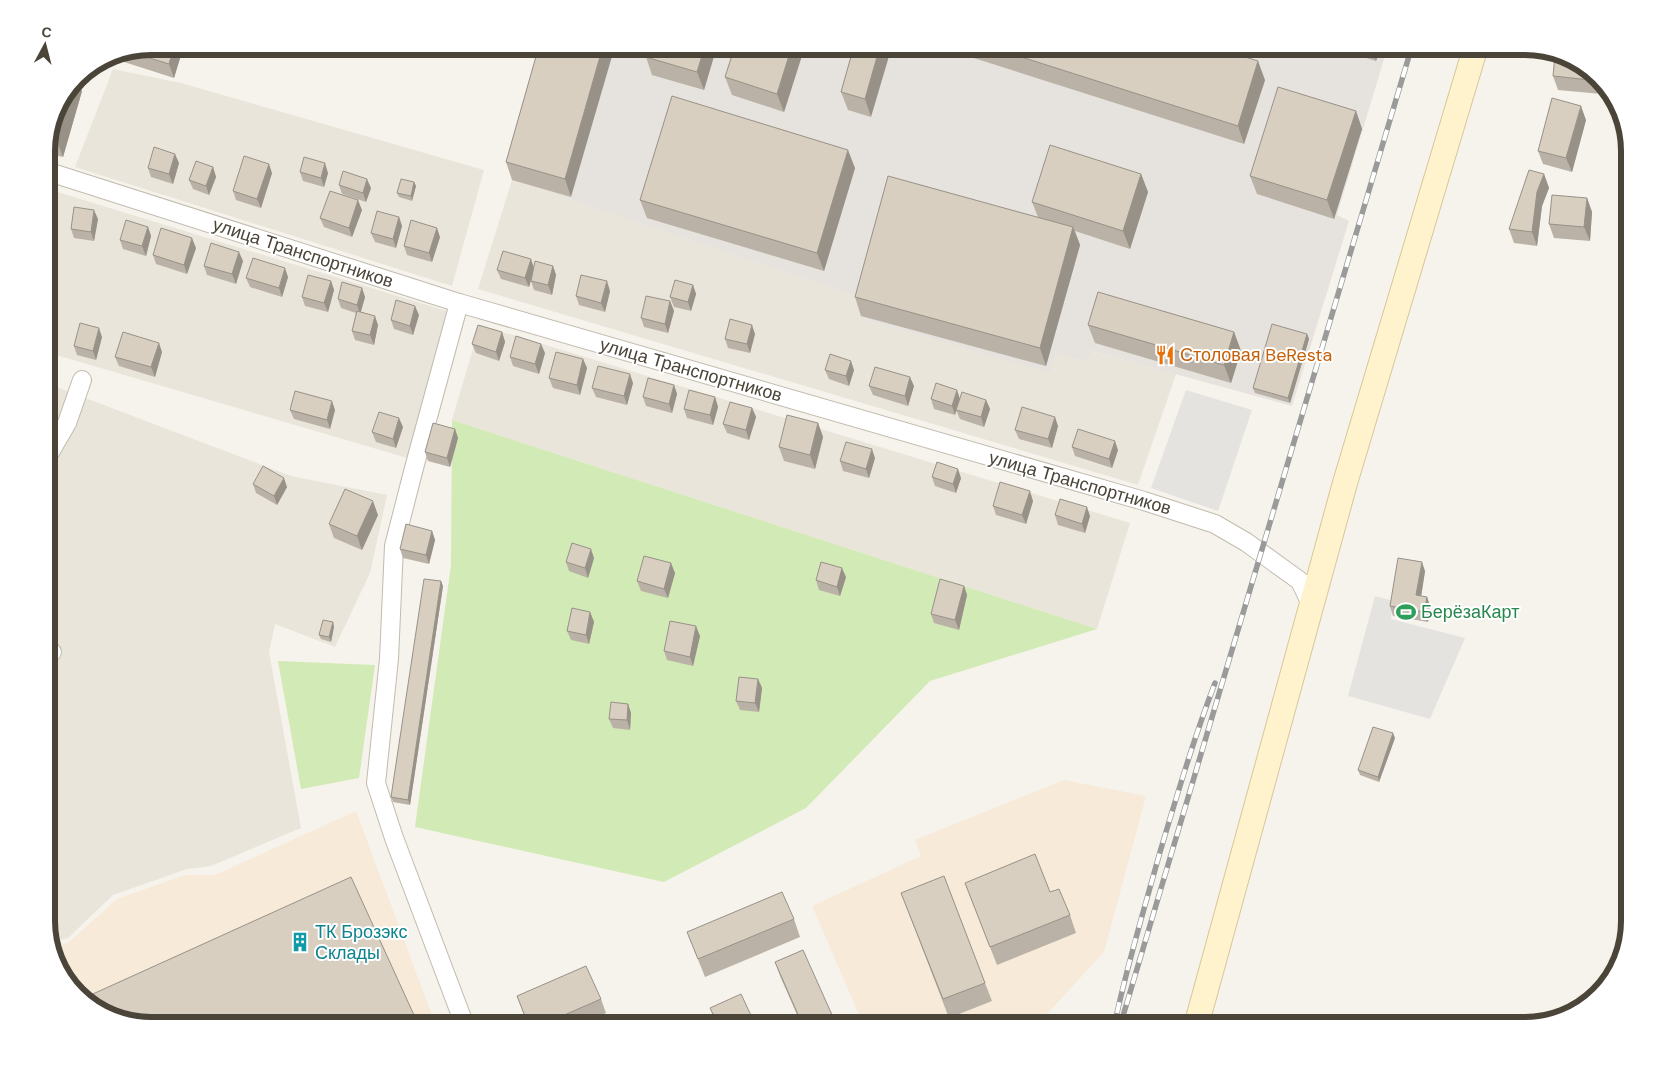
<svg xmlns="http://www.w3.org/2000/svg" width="1676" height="1072" font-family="'DM Sans',sans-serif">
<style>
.residential{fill:#eae5da}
.commercial{fill:#f7ead8}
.industrial{fill:#e6e2dd}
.green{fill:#d2eab5}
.parking{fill:#e5e3e0}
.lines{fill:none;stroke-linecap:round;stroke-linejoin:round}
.street-casing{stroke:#c2bbae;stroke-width:20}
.secondary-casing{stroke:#d6c79b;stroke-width:26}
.street{stroke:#fff;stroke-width:18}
.secondary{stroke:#fff3cd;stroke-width:24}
.rail-casing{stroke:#9a9a9a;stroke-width:5.5}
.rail{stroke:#fff;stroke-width:4;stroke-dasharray:11;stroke-linecap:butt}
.wall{fill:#bab2a6}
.shaded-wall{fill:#979187}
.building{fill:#d8cfc1;stroke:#979187}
.labels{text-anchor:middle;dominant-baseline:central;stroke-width:4;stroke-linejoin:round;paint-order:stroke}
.street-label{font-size:18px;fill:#4b4439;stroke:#fff}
.food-label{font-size:18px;fill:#c56008;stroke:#fff;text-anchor:start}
.leisure-label{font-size:18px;fill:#27864d;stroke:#fff;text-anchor:start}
.culture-label{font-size:18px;fill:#0d838f;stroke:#fff;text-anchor:start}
.rim{fill:none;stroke:#4b4439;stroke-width:6}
</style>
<rect width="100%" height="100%" fill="#f6f3ec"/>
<!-- residential -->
<g class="residential">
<path d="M113,69L181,83L484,170L452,286L75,167Z"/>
<path d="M512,180L865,298L859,318L1049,372L1056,353L1089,363L1090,351L1176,374L1138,485L478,289Z"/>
<path d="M51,190L450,312L411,459L46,352V240Z"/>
<path d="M480,325L1130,523L1097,629L452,420Z"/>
<path d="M46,383L291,476L387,495L370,573L335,647L275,624L269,652L301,828L211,866L187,869L113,895L68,938L51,942L46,927Z"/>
</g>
<!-- commercial -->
<g class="commercial">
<path d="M1064,780L1146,796L1104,952L1036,1026H864L812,906L921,856L915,840Z"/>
<path d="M356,811L436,1026H151L93,1008L60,973L53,948L69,942L117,899L185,875H215Z"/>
</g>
<!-- industrial -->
<path class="industrial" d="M551,46H1388L1337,215L1349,221L1292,406L1091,351L1089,363L1056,353L1050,373L859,318L864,298L512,180Z"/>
<!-- green -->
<g class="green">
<path d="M452,420L1097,629L930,681L806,808L664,882L415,827L451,565Z"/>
<path d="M278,661L375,665L359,778L301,789Z"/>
</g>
<!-- parking -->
<g class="parking">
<path d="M1186,390L1252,410L1218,511L1151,488Z"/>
<path d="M1375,596L1393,601L1391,619L1465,638L1430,719L1348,696Z"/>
</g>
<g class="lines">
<defs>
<g id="street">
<path d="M46,171L459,303L1144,501L1215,524L1246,542L1300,581L1311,604"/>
<path d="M459,303L414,468L394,546L389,659L376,783L394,838L465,1026"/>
<path d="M46,459L67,423L82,380"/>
<path d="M46,653L52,652"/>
</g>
<path id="secondary" d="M1196,1026L1345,483L1476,46"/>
</defs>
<!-- street casing -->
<use href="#street" class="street-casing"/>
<!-- secondary casing -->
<use href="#secondary" class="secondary-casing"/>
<!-- street -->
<use href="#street" class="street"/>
<!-- secondary -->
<use href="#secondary" class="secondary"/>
<defs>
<g id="rail">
<path d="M1117,1013C1129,959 1145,906 1160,852C1177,795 1194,738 1215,683"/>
<path d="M1120,1026L1412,46"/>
</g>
</defs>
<!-- rail casing -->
<use href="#rail" class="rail-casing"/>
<!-- rail -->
<use href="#rail" class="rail"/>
</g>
<!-- wall -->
<g class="wall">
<path d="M151,46H178L181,55L174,78L121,61L117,53Z"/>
<path d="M333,46H344L343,49Z"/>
<path d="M539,46L571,197L512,180L506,162Z"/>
<path d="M649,46H717L704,90L652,75L646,57Z"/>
<path d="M735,46H805L784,112L732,95L725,77Z"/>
<path d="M854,46L871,117L848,110L841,92Z"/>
<path d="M936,46H1210L1265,80L1244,144Z"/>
<path d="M1328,46H1381L1376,61Z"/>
<path d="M1583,64L1612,95L1558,90L1553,76Z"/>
<path d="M82,91L63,157L46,153V145L54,111Z"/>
<path d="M1356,111L1362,129L1334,219L1257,194L1250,176Z"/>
<path d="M1586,120L1572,172L1543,164L1538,151Z"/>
<path d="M179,163L173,184L151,177L148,168Z"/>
<path d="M213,167L216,177L209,195L193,189L189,180Z"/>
<path d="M855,168L824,271L647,218L640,200Z"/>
<path d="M300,172L328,173L324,187L303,181Z"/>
<path d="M272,173L261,208L236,200L233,191Z"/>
<path d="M1141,174L1148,192L1130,249L1075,231L1080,245L1046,366L861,316L855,297L1038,217L1032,202Z"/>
<path d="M1544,174L1549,188L1542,206L1537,246L1514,243L1509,229Z"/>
<path d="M414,182L416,186L412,201L399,197L397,193Z"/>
<path d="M339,185L371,188L366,202L342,194Z"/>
<path d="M1587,198L1592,212L1590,241L1554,238L1549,224Z"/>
<path d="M362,210L352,237L324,227L320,218Z"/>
<path d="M399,217L402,226L396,248L375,242L371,233Z"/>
<path d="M98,219L94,241L74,238L71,229Z"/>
<path d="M148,227L151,236L146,256L123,249L120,240Z"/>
<path d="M440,237L432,262L407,255L404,246Z"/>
<path d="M196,248L187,274L156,264L153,255Z"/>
<path d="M243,261L236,284L207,275L204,266Z"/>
<path d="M553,266L556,275L552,295L534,290L531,281L529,287L501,279L497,270Z"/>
<path d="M288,277L282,297L250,287L246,278Z"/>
<path d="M331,281L334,290L328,312L305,306L302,297Z"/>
<path d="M693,285L696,294L691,311L674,307L670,297Z"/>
<path d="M362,288L365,297L361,312L378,325L374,345L355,340L352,331L356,313L341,308L338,299Z"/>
<path d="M610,291L605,312L579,305L576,296Z"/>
<path d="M670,301L674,311L668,333L644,327L641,318Z"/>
<path d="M419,315L413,335L394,329L391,320Z"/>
<path d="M1088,325L1234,332L1241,351L1231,383L1095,343Z"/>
<path d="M502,332L505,342L499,361L476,353L472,344Z"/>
<path d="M755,334L750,353L728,348L725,339Z"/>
<path d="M1307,334L1309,339L1290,403L1255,393L1253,388Z"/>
<path d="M102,337L96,360L77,355L74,346Z"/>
<path d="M162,352L155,377L119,366L115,357Z"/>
<path d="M545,353L539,374L513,366L510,357Z"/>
<path d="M583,359L587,368L580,395L553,388L549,378Z"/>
<path d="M825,370H854L849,386L829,379Z"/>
<path d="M633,383L627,405L596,397L592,388Z"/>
<path d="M674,385L677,394L672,413L646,406L643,397Z"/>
<path d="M869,386H914L908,406L873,395Z"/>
<path d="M715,397L718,407L713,425L687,418L684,409Z"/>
<path d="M960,398L986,400L990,409L984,427L960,419L956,410L955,415L934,409L931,399Z"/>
<path d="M752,408L756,417L749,440L727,433L723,424Z"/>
<path d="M290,410H335L330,429L294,419Z"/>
<path d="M818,423L823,437L815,469L784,461L779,447Z"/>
<path d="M1058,426L1052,448L1019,439L1015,430Z"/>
<path d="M403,427L396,448L376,442L372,432Z"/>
<path d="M455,429L458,438L450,467L428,461L425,452Z"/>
<path d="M1072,447L1118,450L1112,468L1075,456Z"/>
<path d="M875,458L869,478L843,471L840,461Z"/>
<path d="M932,477L961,478L956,493L935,486Z"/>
<path d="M253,484L287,487L277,505L256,493Z"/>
<path d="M1033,501L1026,524L996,515L993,506Z"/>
<path d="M378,515L362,550L334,538L329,524Z"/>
<path d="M1055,515L1090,516L1085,533L1058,525Z"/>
<path d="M432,531L435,540L429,564L403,558L400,549Z"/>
<path d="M594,558L588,578L569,571L566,562Z"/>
<path d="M1425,571L1421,596L1427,597L1430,606L1428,622L1393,616L1390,606Z"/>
<path d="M675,573L668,598L641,591L637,581Z"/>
<path d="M846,577L840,596L819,590L816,580Z"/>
<path d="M443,586L410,805L393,802L391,797Z"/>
<path d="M964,586L967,595L959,630L934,623L931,614Z"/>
<path d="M590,612L594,622L589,644L571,640L567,631Z"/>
<path d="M333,622L334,627L331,642L321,639L319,635Z"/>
<path d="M700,636L693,666L667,660L664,651Z"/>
<path d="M758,679L762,688L759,712L740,710L736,701Z"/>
<path d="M628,704L631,713L630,730L613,728L609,719Z"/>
<path d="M1395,738L1379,782L1360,775L1358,770Z"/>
<path d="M965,883L1050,892L1070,915L1076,933L997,965Z"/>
<path d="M901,893L985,983L992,1001L949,1018Z"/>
<path d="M794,919L800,937L705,977L687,932Z"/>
<path d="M775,962L837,1026H802L780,976Z"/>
<path d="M517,996L601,999L606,1013L576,1026H528Z"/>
<path d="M710,1008L756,1026H717Z"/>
</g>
<!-- shaded-wall -->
<g class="shaded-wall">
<path d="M174,46H178L181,55L174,78L169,64Z"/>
<path d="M603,46H615L571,197L565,179Z"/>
<path d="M705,46H717L704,90L697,72Z"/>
<path d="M792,46H805L784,112L777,94Z"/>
<path d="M880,46H892L871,117L865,99Z"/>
<path d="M1371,46H1381L1376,61L1371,47Z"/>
<path d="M1258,61L1265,80L1244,144L1238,126Z"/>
<path d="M77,78L82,91L63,157L53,131L62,99Z"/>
<path d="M1581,106L1586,120L1572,172L1566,158Z"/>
<path d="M1356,111L1362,129L1334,219L1327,200Z"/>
<path d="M848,150L855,168L824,271L817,253Z"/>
<path d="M175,154L179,163L173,184L169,174Z"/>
<path d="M325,163L328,173L324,187L321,178Z"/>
<path d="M269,164L272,173L261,208L257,199Z"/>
<path d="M213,167L216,177L209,195L206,186Z"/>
<path d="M1141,174L1148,192L1130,249L1123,231Z"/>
<path d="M1544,174L1549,188L1542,206L1537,246L1532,232L1537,192Z"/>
<path d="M367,179L371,188L366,202L363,193Z"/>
<path d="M414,182L416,186L412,201L411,196Z"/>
<path d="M1587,198L1592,212L1590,241L1584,227Z"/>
<path d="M358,200L362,210L352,237L349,228Z"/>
<path d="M94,210L98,219L94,241L91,232Z"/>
<path d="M399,217L402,226L396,248L393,239Z"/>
<path d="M148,227L151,236L146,256L142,246Z"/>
<path d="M1073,227L1080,245L1046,366L1040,348Z"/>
<path d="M437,228L440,237L432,262L429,253Z"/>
<path d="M192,238L196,248L187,274L184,265Z"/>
<path d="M239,252L243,261L236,284L232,274Z"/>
<path d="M531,259L534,268L529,287L525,278Z"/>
<path d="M553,266L556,275L552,295L548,285Z"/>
<path d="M285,268L288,277L282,297L279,288Z"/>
<path d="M331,281L334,290L328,312L324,303Z"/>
<path d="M607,281L610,291L605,312L601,303Z"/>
<path d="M693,285L696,294L691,311L688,302Z"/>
<path d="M362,288L365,297L360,314L357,305Z"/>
<path d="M670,301L674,311L668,333L665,324Z"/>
<path d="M415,306L419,315L413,335L410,326Z"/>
<path d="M375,316L378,325L374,345L370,335Z"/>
<path d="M752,325L755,334L750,353L747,344Z"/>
<path d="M99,328L102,337L96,360L93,351Z"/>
<path d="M502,332L505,342L499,361L496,352Z"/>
<path d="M1234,332L1241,351L1231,383L1224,365Z"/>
<path d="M1307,334L1309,339L1290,403L1288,398Z"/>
<path d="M159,343L162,352L155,377L151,367Z"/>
<path d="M541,344L545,353L539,374L535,364Z"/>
<path d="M583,359L587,368L580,395L577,385Z"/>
<path d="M851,361L854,370L849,386L846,376Z"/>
<path d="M630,374L633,383L627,405L624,396Z"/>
<path d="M910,377L914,386L908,406L905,396Z"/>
<path d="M674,385L677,394L672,413L669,404Z"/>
<path d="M957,390L960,399L955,415L952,406Z"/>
<path d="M715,397L718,407L713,425L710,415Z"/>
<path d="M986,400L990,409L984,427L981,417Z"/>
<path d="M332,401L335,410L330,429L327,420Z"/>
<path d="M752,408L756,417L749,440L746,430Z"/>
<path d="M1055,417L1058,426L1052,448L1048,439Z"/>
<path d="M399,418L403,427L396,448L393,439Z"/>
<path d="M818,423L823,437L815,469L810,455Z"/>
<path d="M455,429L458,438L450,467L447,458Z"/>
<path d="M1115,441L1118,450L1112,468L1109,459Z"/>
<path d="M872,449L875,458L869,478L866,469Z"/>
<path d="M958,469L961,478L956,493L953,484Z"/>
<path d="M284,478L287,487L277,505L274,496Z"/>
<path d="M1030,491L1033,501L1026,524L1022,515Z"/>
<path d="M373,501L378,515L362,550L357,536Z"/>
<path d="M1087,507L1090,516L1085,533L1082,524Z"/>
<path d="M432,531L435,540L429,564L426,555Z"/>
<path d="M591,549L594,558L588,578L585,568Z"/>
<path d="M1422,562L1425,571L1420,604L1416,595Z"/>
<path d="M671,563L675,573L668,598L664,589Z"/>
<path d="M842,568L846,577L840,596L837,587Z"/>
<path d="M441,581L443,586L410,805L408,800Z"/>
<path d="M964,586L967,595L959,630L955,620Z"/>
<path d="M1427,597L1430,606L1428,622L1424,612Z"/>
<path d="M590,612L594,622L589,644L586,635Z"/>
<path d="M333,622L334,627L331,642L329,637Z"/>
<path d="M696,626L700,636L693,666L690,657Z"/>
<path d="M758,679L762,688L759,712L755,703Z"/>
<path d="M628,704L631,713L630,730L627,720Z"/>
<path d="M1393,733L1395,738L1379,782L1378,777Z"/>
</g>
<!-- building -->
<g class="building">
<path d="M151,46H174L169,64L127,51Z"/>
<path d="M539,46H603L565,179L506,162Z"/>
<path d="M649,46H705L697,72L646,57Z"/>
<path d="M735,46H792L777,94L725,77Z"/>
<path d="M854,46H880L865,99L841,92Z"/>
<path d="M987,46H1210L1258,61L1238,126Z"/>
<path d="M1555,55L1583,64L1599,81L1553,76Z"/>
<path d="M1278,87L1356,111L1327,200L1250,176Z"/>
<path d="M672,96L848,150L817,253L640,200Z"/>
<path d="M1552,98L1581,106L1566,158L1538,151Z"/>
<path d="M62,99L53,131L50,130L54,111Z"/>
<path d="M1050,145L1141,174L1123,231L1032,202Z"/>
<path d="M154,147L175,154L169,174L148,168Z"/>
<path d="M244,156L269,164L257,199L233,191Z"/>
<path d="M304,157L325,163L321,178L300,172Z"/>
<path d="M196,161L213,167L206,186L189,180Z"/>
<path d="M1529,170L1544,174L1537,192L1532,232L1509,229Z"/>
<path d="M343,171L367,179L363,193L339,185Z"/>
<path d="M888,176L1073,227L1040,348L855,297Z"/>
<path d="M401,179L414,182L411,196L397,193Z"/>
<path d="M330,191L358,200L349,228L320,218Z"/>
<path d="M1552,195L1587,198L1584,227L1549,224Z"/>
<path d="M74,207L94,210L91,232L71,229Z"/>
<path d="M377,211L399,217L393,239L371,233Z"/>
<path d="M126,220L148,227L142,246L120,240Z"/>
<path d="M411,220L437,228L429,253L404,246Z"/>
<path d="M161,228L192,238L184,265L153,255Z"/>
<path d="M211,243L239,252L232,274L204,266Z"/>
<path d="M503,251L531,259L525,278L497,270Z"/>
<path d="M253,258L285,268L279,288L246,278Z"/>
<path d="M535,261L553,266L548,285L531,281Z"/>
<path d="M308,275L331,281L324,303L302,297Z"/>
<path d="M581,275L607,281L601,303L576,296Z"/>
<path d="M675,280L693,285L688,302L670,297Z"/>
<path d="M342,282L362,288L357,305L338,299Z"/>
<path d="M1098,292L1234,332L1224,365L1088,325Z"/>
<path d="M646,296L670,301L665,324L641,318Z"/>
<path d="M396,300L415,306L410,326L391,320Z"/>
<path d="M357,311L375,316L370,335L352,331Z"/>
<path d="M730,319L752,325L747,344L725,339Z"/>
<path d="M80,323L99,328L93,351L74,346Z"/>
<path d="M1272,324L1307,334L1288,398L1253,388Z"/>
<path d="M478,325L502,332L496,352L472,344Z"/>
<path d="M123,332L159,343L151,367L115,357Z"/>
<path d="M516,336L541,344L535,364L510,357Z"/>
<path d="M556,352L583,359L577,385L549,378Z"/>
<path d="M830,354L851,361L846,376L825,370Z"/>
<path d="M598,366L630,374L624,396L592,388Z"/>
<path d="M875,367L910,377L905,396L869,386Z"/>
<path d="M648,378L674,385L669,404L643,397Z"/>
<path d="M936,383L957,390L952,406L931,399Z"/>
<path d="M689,390L715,397L710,415L684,409Z"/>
<path d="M295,391L332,401L327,420L290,410Z"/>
<path d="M962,392L986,400L981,417L956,410Z"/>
<path d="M730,402L752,408L746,430L723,424Z"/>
<path d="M1022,407L1055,417L1048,439L1015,430Z"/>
<path d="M379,412L399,418L393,439L372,432Z"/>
<path d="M787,415L818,423L810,455L779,447Z"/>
<path d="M433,423L455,429L447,458L425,452Z"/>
<path d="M1078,429L1115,441L1109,459L1072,447Z"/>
<path d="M846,442L872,449L866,469L840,461Z"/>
<path d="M937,462L958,469L953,484L932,477Z"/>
<path d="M263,466L284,478L274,496L253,484Z"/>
<path d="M1000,482L1030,491L1022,515L993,506Z"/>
<path d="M345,489L373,501L357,536L329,524Z"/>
<path d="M1060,499L1087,507L1082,524L1055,515Z"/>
<path d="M406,524L432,531L426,555L400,549Z"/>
<path d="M572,543L591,549L585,568L566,562Z"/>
<path d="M644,556L671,563L664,589L637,581Z"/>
<path d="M1398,558L1422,562L1416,595L1427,597L1424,612L1390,606Z"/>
<path d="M821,562L842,568L837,587L816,580Z"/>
<path d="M424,579L441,581L408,800L391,797Z"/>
<path d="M940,579L964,586L955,620L931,614Z"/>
<path d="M572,608L590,612L586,635L567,631Z"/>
<path d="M323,620L333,622L329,637L319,635Z"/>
<path d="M670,621L696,626L690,657L664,651Z"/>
<path d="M739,677L758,679L755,703L736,701Z"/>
<path d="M611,702L628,704L627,720L609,719Z"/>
<path d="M1373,727L1393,733L1378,777L1358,770Z"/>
<path d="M1035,854L1050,892L1059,889L1070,915L990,947L965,883Z"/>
<path d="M944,876L985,983L943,999L901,893Z"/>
<path d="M351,877L419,1026H151L93,1008L84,998Z"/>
<path d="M782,892L794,919L698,959L687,932Z"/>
<path d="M803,950L837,1026H803L775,962Z"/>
<path d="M586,966L601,999L539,1026H529L517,996Z"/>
<path d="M741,994L756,1026H719L710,1008Z"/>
</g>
<!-- icons -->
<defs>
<symbol id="restaurant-bare" viewBox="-9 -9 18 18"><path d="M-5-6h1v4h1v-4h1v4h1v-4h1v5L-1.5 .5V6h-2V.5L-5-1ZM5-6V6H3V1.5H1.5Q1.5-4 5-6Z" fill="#e8710a" stroke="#fff" stroke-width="2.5" paint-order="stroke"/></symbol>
<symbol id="stadium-bare" viewBox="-9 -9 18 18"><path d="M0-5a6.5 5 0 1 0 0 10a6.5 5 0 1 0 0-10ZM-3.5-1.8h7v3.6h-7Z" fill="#2e9e5b" stroke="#fff" stroke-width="2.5" paint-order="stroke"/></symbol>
<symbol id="building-bare" viewBox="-9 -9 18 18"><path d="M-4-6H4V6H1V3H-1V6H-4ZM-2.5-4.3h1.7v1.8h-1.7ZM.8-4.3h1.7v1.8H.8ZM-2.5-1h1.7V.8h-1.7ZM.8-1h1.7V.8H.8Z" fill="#0f9aa8" stroke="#fff" stroke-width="2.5" paint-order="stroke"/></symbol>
</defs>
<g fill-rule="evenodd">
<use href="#restaurant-bare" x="1151" y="341" width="28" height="28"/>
<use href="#stadium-bare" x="1392" y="598" width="28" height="28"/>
<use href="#building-bare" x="286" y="928" width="28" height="28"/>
</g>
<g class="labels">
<!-- street labels -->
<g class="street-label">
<text transform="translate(303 253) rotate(18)">улица Транспортников</text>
<text transform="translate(691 370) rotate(16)">улица Транспортников</text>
<text transform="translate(1080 483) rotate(16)">улица Транспортников</text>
</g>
<!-- food labels -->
<g class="food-label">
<text x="1180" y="355">Столовая BeResta</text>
</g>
<!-- leisure labels -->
<g class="leisure-label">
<text x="1421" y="612">БерёзаКарт</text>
</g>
<!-- culture labels -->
<g class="culture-label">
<text x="315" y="932">ТК Брозэкс<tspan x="315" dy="21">Склады</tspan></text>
</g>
</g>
<!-- crop -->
<path d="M0 0H1676V1072H0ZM151 55H1525A96 96 0 0 1 1621 151V921A96 96 0 0 1 1525 1017H151A96 96 0 0 1 55 921V151A96 96 0 0 1 151 55Z" fill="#fff" fill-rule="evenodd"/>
<path class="rim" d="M151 55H1525A96 96 0 0 1 1621 151V921A96 96 0 0 1 1525 1017H151A96 96 0 0 1 55 921V151A96 96 0 0 1 151 55Z"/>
<!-- north arrow -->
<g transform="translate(45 45) rotate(7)" stroke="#ffffff" stroke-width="4" paint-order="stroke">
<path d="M0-4L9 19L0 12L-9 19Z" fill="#4b4439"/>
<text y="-8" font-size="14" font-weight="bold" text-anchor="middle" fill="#4b4439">С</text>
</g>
</svg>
